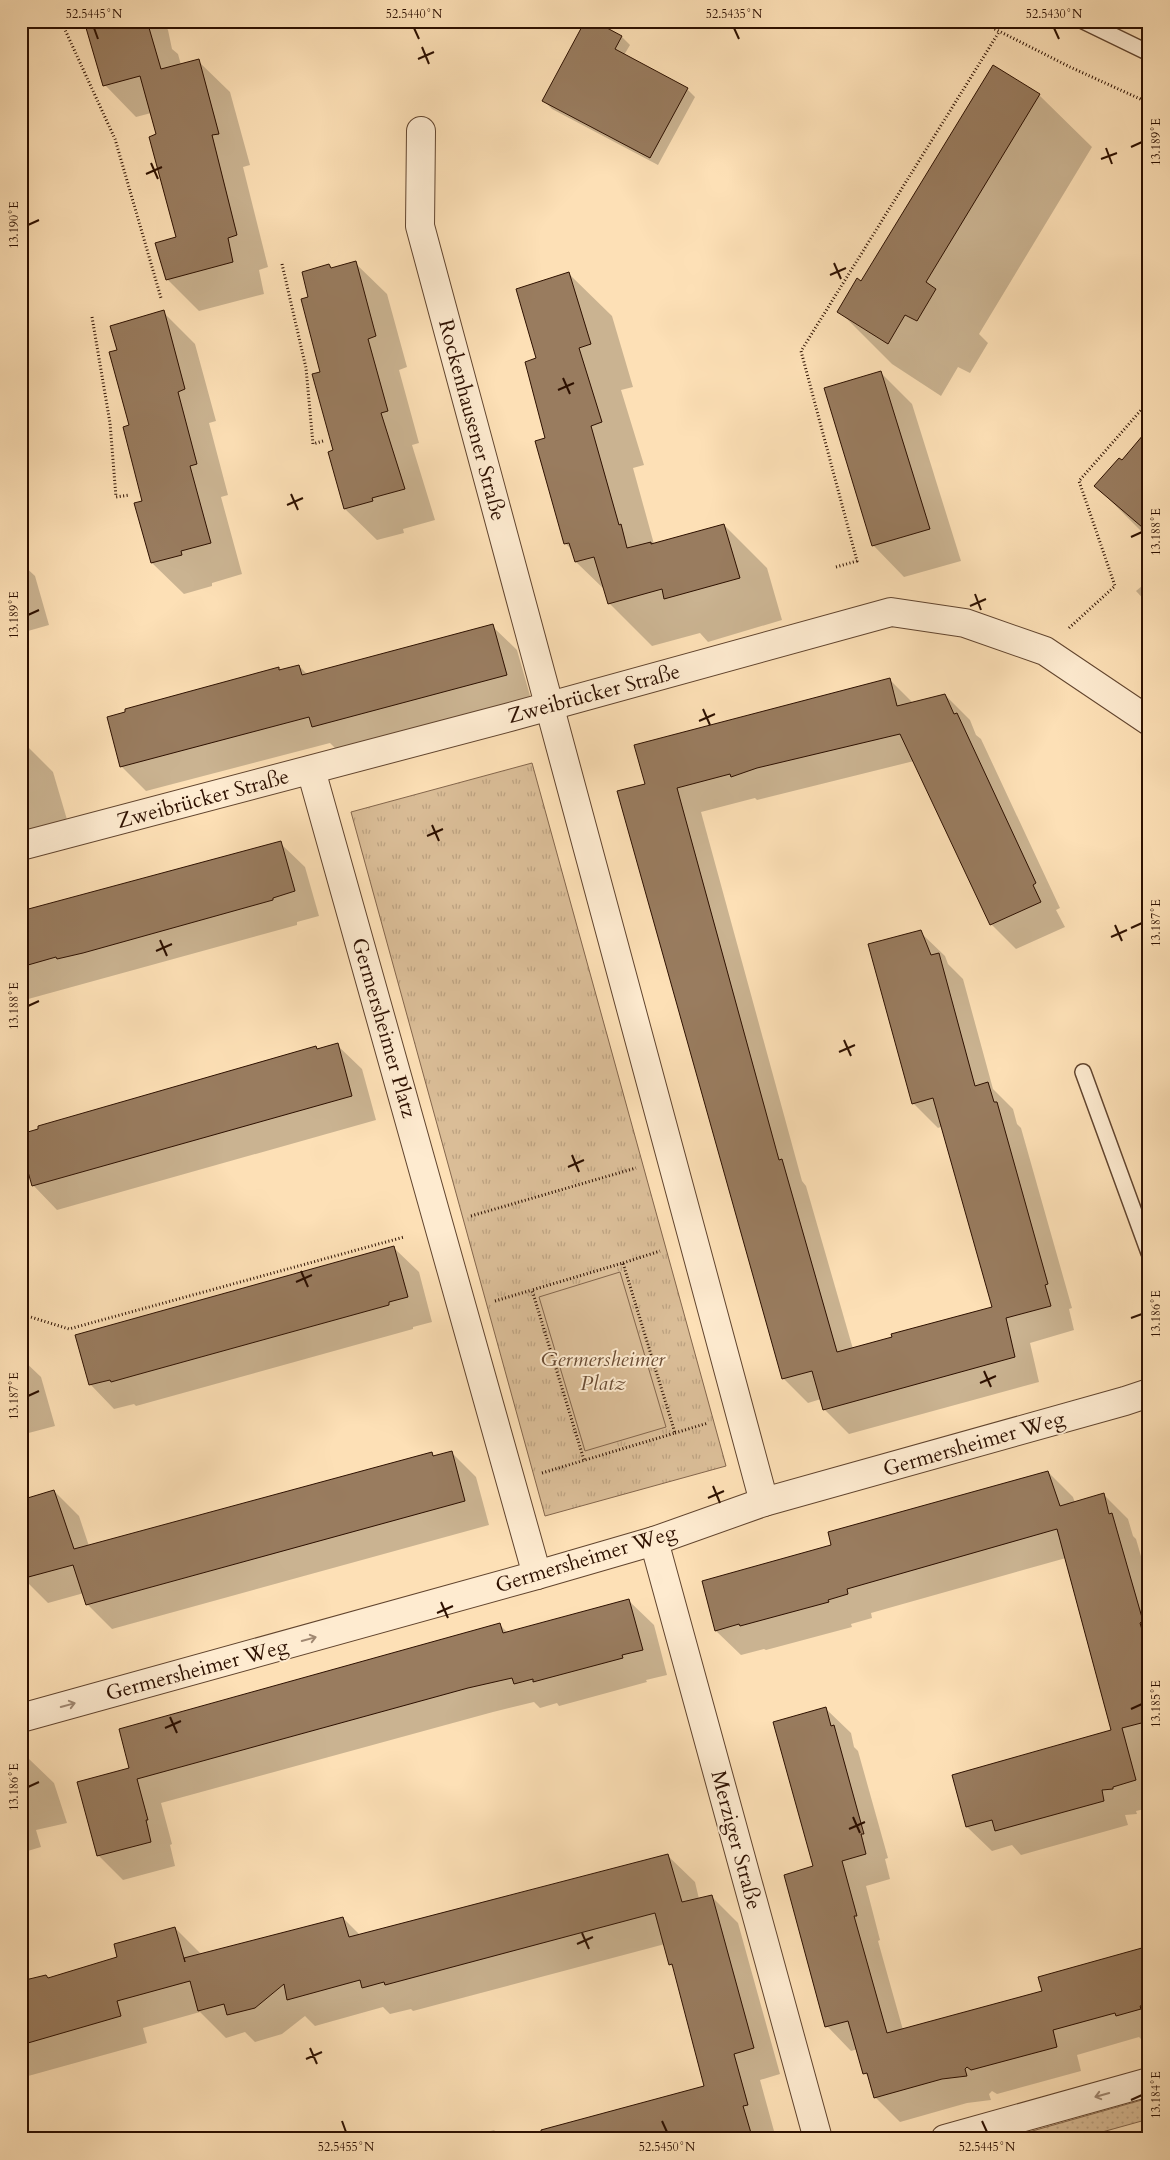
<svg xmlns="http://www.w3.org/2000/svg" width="1170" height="2160" font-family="Cardo,serif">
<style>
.grass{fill:url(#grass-dots);stroke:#84664c}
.park{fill:url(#park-tufts);stroke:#84664c}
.pitch{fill:#dabd97;stroke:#84664c}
.shadow{fill:#0003}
.building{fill:#997c5f;stroke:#2d1000}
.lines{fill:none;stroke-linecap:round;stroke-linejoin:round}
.service-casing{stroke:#61442e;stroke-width:18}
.minor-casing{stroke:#61442e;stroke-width:30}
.tertiary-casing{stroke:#61442e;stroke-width:30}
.path{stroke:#2d1000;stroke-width:3;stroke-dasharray:1 2.5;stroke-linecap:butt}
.service{stroke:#feebd0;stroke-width:15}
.minor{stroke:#feebd0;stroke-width:28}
.tertiary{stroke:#feebd0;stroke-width:28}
.oneway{stroke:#a08872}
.ticks{fill:none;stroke:#2d1000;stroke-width:2}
.labels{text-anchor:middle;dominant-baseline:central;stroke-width:4;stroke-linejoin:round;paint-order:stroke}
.street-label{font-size:21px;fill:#2d1000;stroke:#feebd0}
.park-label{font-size:21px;font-style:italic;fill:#6a4d35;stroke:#feebd0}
.neatline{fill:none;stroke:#2d1000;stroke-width:2}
.ticks-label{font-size:12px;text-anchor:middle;fill:#2d1000}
</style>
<defs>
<pattern id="grass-dots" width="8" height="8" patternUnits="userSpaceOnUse" patternTransform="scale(1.25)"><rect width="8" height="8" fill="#dabd97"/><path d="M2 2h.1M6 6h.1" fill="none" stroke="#bba180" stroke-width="1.8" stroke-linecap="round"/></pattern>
<pattern id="park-tufts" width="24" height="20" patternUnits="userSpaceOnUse" patternTransform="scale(1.25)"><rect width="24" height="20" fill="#dabd97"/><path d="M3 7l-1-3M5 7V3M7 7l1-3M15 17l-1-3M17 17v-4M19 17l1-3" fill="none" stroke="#bba180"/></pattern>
</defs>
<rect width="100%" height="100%" fill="#fde0b6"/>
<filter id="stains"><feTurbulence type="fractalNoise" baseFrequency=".004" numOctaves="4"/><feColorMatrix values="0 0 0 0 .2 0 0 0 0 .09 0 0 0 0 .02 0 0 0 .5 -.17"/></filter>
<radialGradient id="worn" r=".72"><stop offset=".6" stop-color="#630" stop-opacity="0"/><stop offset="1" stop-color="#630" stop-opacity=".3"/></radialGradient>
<!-- grass -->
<path class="grass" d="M1149,2098V2119L1077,2139H1004Z"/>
<!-- park -->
<path class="park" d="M532,763L726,1466L545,1516L351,812Z"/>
<!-- pitch -->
<path class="pitch" d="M620,1272L666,1427L585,1451L539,1297Z"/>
<!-- shadow -->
<g class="shadow">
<path d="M80,21H162L168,30L172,49L178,54L181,65L198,61L230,92L250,165L243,167L268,267L259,270L264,294L199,311L167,279L177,238L158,135L151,113L136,117L105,85L88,29Z"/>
<path d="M622,37L630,45L624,55L687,89L695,97L658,165L552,109L544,101Z"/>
<path d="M1039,95L1092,147L979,334L988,343L970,373L958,367L941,396L892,364L839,311Z"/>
<path d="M355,263L387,294L407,367L399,370L419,443L412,445L435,520L403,529L404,533L377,540L345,509L309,298L329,266L332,269Z"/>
<path d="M569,274L612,316L633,387L621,390L644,465L633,468L654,544L724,525L767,568L782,620L708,642L700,633L652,646L609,603L606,591L576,562L573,551L565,543L547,439L538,359Z"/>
<path d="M163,312L195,344L216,421L209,423L228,495L221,497L242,574L212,583V586L184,594L152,563L136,504L143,502L119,351Z"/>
<path d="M880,372L912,404L961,561L904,577L873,545Z"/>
<path d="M1149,430V539L1096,486L1122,462Z"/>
<path d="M21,563L35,576L49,625L21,633Z"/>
<path d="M1149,580V605L1136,591Z"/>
<path d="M492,626L517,650L531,699L338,751L330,743L146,791L121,766L278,669L280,671L299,666L308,675Z"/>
<path d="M889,679L913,703L945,695L970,720L976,735L981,739L1060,908L1056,910L1065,927L1016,949L991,924L914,761L757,800L755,798L701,812L802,1181L806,1186L853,1349L994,1308L943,1126L938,1128L913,1103L920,932L945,956L948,964L963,979L993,1089L1013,1109L1017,1124L1021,1128L1072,1308L1069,1309L1074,1330L1030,1343L1039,1382L849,1434L824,1409L821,1399L808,1403L783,1378L647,785Z"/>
<path d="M21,740L53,772L68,823L21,835Z"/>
<path d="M280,843L305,867L319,916L297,922V925L21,1001V913Z"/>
<path d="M337,1045L362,1069L376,1120L57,1210L33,1185L40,1130L316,1048L318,1050Z"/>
<path d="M394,1248L419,1272L432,1322L413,1327V1329L136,1406L134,1404L114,1409L90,1384Z"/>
<path d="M21,1358L41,1377L55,1426L21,1435Z"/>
<path d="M451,1452L476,1477L489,1525L112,1629L87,1604L84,1593L48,1603L23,1578L54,1491L79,1516L89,1546L431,1453L434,1456Z"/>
<path d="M1048,1472L1073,1497L1075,1503L1104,1495L1128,1519L1133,1536L1136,1539L1149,1584V1752L1146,1753L1149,1764V1808L1136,1811L1137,1814L1125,1815L1128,1825L1021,1855L1012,1845L992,1851L967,1827L954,1776L1113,1731L1066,1558L871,1613L872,1618L851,1624L852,1627L766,1650L764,1649L741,1655L716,1631L832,1545Z"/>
<path d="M629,1601L654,1625L667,1675L646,1680L647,1682L559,1706L557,1703L540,1708L534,1702L493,1712L161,1803L172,1844L170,1845L175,1866L123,1880L98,1855L131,1769L499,1624L508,1633Z"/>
<path d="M826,1709L851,1733L854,1747L858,1751L888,1858L885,1859L890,1879L866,1886L880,1940L878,1941L903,2030L1044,1992L1149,1947V2038L1142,2040L1139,2037L1077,2055L1081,2071L997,2094L992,2091L989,2094L991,2100L967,2103L900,2122L875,2097L870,2078L865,2073L858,2049L851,2051L827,2026L814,1867Z"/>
<path d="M29,1759L54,1783L67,1823L36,1830L41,1847L21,1853V1761Z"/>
<path d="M668,1856L695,1882L699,1899L711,1896L738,1923L780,2074L760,2080L774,2131L769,2133L771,2139H537L534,2133L706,2087L675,1969L670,1964L665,1944L413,2011L411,2009L390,2014L383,2007L315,2026L305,2016L282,2034L255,2042L245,2032L226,2038L200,2012L143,2028L147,2043L21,2078V1983L49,1979L119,1958L175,1928L202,1955L343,1918L360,1935Z"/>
<path d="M494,2130L503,2139H462Z"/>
</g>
<!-- building -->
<g class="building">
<path d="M84,21H147L161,69L199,59L219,134L212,135L237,235L228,238L233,262L166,280L155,243L176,237L149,137L156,134L140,76L103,86Z"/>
<path d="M585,21H594L622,36L615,49L688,88L650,158L542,101Z"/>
<path d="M993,65L1040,94L926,282L936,289L917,321L905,315L888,344L837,312L857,278L861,281Z"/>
<path d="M356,261L376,336L368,339L388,411L381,413L405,489L372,498L373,501L344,509L328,452L333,450L312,374L320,372L301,299L308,297L302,272L329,264L331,268Z"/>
<path d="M569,272L591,344L579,348L602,422L591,426L619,525L621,524L627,548L651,542V544L724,524L740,578L664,599L662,589L608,604L594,557L575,562L569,543L564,544L535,441L545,438L525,362L536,358L516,289Z"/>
<path d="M164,310L185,389L178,392L197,464L190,466L211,543L181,551L182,555L151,563L134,503L142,501L123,427L129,425L109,352L117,350L110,326Z"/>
<path d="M881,371L930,529L872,546L824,388Z"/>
<path d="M1149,428V533L1094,486L1119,458L1122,460Z"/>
<path d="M493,624L507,675L312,727L309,717L120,767L107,717L125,712V709L279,667V670L299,665L302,675Z"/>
<path d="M890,678L897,706L945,694L954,714L957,713L1036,883L1033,885L1041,902L990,925L900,734L757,768L731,777L730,774L677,788L779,1160L782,1159L837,1352L892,1337L891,1334L992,1307L933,1098L912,1104L868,944L921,930L931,955L939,953L975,1086L988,1082L994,1102H997L1048,1284L1045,1285L1051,1306L1006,1318L1015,1357L823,1410L812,1371L782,1379L617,791L645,784L634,745Z"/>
<path d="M281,841L295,891L273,898V900L83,953L57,959L56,957L21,967V911Z"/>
<path d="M338,1043L352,1096L32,1186L21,1147V1134L38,1129V1126L316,1046L317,1049Z"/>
<path d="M394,1246L408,1297L389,1302V1305L136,1375L111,1382L110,1380L89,1385L75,1335Z"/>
<path d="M452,1451L465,1501L86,1605L73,1565L21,1579V1500L54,1490L74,1549L432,1452L433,1456Z"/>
<path d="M1048,1471L1060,1506L1104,1493L1109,1514L1112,1513L1143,1621L1140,1623L1149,1653V1721L1122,1728L1136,1780L1113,1787V1789L1102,1790L1104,1801L995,1831L992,1820L966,1827L952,1775L1111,1730L1057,1529L847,1589L848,1594L828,1600L829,1602L740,1626L739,1624L715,1631L702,1581L831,1545L828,1532Z"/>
<path d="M629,1599L643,1650L622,1655L623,1658L533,1682V1679L514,1684L512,1678L468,1688L137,1779L148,1820H146L151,1842L97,1856L77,1782L129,1768L119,1729L500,1623L503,1633Z"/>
<path d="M826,1707L831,1726L834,1725L864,1834H861L866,1854L842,1861L857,1916H854L887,2033L1042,1991L1038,1977L1149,1946V2004L1140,2006L1141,2009L1116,2016L1115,2013L1053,2030L1057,2047L971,2070L967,2067L965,2069L967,2076L942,2079L874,2098L867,2073L863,2074L848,2021L825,2027L784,1875L813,1866L773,1722Z"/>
<path d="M668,1854L682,1902L712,1895L754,2048L734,2054L748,2105L743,2106L751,2133L746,2134L747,2139H542L541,2130L704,2086L672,1964L669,1965L655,1913L385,1985L384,1982L362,1988L360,1980L287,2000L284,1984L255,2008L227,2015L224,2004L198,2011L190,1981L117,2001L121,2016L21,2045V1981L46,1975L48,1978L117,1957L114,1944L175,1927L185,1962L184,1958L343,1917L349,1937Z"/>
</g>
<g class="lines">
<defs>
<g id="service">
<path d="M1083,21L1149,53"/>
<path d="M1083,1072L1149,1253"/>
</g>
<g id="minor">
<path d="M421,131L420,226L764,1502"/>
<path d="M311,770L537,1575"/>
<path d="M21,846L510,717L891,612L965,623L1045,651L1149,721"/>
<path d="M654,1541L818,2139"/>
<path d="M21,1718L537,1575L654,1541L764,1502L1125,1401L1149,1393"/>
</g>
<path id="tertiary" d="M945,2139L1149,2082"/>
</defs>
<!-- service casing -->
<use href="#service" class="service-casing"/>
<!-- minor casing -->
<use href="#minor" class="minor-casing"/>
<!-- tertiary casing -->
<use href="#tertiary" class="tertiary-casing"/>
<!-- path -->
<g class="path">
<path d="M61,21L115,139L161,298"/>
<path d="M979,21L1070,67L1149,103"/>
<path d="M282,264L306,368L313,444L323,441"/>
<path d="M92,317L110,423L116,497L130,495"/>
<path d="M836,567L857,561L801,351L999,32"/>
<path d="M1069,628L1115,586L1079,481L1149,401"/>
<path d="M471,1216L636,1168"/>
<path d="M623,1263L660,1251"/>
<path d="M495,1301L532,1290"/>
<path d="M21,1314L69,1329L404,1237"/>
<path d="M675,1433L708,1423"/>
<path d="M542,1473L675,1433L623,1263L532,1290L584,1460"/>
</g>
<!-- service -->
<use href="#service" class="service"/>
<!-- minor -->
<use href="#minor" class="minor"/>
<!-- tertiary -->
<use href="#tertiary" class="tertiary"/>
</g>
<!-- one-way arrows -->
<defs><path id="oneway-shaft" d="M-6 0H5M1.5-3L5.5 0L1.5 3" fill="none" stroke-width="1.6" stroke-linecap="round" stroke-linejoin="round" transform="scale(1.25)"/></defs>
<g class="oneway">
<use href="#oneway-shaft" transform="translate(309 1639) rotate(-15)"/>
<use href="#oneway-shaft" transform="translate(68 1705) rotate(-15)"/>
<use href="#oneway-shaft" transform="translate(1102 2095) rotate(164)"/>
</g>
<!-- ticks -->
<path class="ticks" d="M94,28L98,39M414,28L419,39M734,28L739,39M1054,28L1059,39M422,47L429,64M418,59L434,52M1131,147L1142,142M1106,148L1112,164M1101,159L1117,153M151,163L158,179M146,174L162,167M28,225L39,220M834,263L841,279M830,275L846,268M563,378L570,394M558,390L574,383M291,494L298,510M287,505L303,498M1131,537L1142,532M975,594L981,610M970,606L986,599M28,615L39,610M703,709L710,725M699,721L715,714M432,825L439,841M427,836L443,829M1115,925L1122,941M1131,928L1142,923M1111,937L1127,930M160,940L167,956M156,951L172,944M28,1006L39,1001M844,1040L851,1056M839,1052L855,1045M572,1155L579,1172M568,1167L584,1160M301,1271L308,1287M296,1282L312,1275M1131,1318L1142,1314M984,1371L991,1387M980,1383L996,1376M28,1396L39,1391M713,1486L720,1503M708,1498L724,1491M441,1602L448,1618M437,1613L453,1606M1131,1709L1142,1704M170,1717L177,1733M165,1728L181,1721M28,1787L39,1782M853,1817L860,1833M849,1829L865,1822M582,1933L589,1949M577,1944L593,1937M310,2048L317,2064M306,2059L322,2052M1131,2100L1142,2095M342,2121L346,2132M662,2121L667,2132M982,2121L987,2132"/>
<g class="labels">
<!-- street labels -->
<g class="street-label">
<text transform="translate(472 420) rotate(75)">Rockenhausener Straße</text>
<text transform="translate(594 694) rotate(-15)">Zweibrücker Straße</text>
<text transform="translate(203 799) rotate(-15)">Zweibrücker Straße</text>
<text transform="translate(384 1028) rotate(74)">Germersheimer Platz</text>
<text transform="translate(974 1444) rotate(-16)">Germersheimer Weg</text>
<text transform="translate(586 1559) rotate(-17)">Germersheimer Weg</text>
<text transform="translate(197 1670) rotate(-15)">Germersheimer Weg</text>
<text transform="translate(736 1840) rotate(75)">Merziger Straße</text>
</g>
<!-- park labels -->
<g class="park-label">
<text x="603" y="1359">Germersheimer<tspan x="603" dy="24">Platz</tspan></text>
</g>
</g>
<!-- margin -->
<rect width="1170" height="2160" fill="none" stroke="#fde0b6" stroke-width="55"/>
<rect x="28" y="28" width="1114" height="2104" class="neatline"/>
<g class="ticks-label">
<text x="94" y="18">52.5445°N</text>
<text x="414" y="18">52.5440°N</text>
<text x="734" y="18">52.5435°N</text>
<text x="1054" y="18">52.5430°N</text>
<text transform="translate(1156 142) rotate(-90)" y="4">13.189°E</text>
<text transform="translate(14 225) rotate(-90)" y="4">13.190°E</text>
<text transform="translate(1156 532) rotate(-90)" y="4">13.188°E</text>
<text transform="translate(14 615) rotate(-90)" y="4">13.189°E</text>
<text transform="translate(1156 923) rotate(-90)" y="4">13.187°E</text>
<text transform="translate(14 1006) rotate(-90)" y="4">13.188°E</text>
<text transform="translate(1156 1314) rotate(-90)" y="4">13.186°E</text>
<text transform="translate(14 1396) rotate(-90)" y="4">13.187°E</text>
<text transform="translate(1156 1704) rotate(-90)" y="4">13.185°E</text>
<text transform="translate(14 1787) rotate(-90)" y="4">13.186°E</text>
<text transform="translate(1156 2095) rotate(-90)" y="4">13.184°E</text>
<text x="346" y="2151">52.5455°N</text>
<text x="667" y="2151">52.5450°N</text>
<text x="987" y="2151">52.5445°N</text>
</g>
<rect width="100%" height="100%" filter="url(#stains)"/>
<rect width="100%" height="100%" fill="url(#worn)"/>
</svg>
